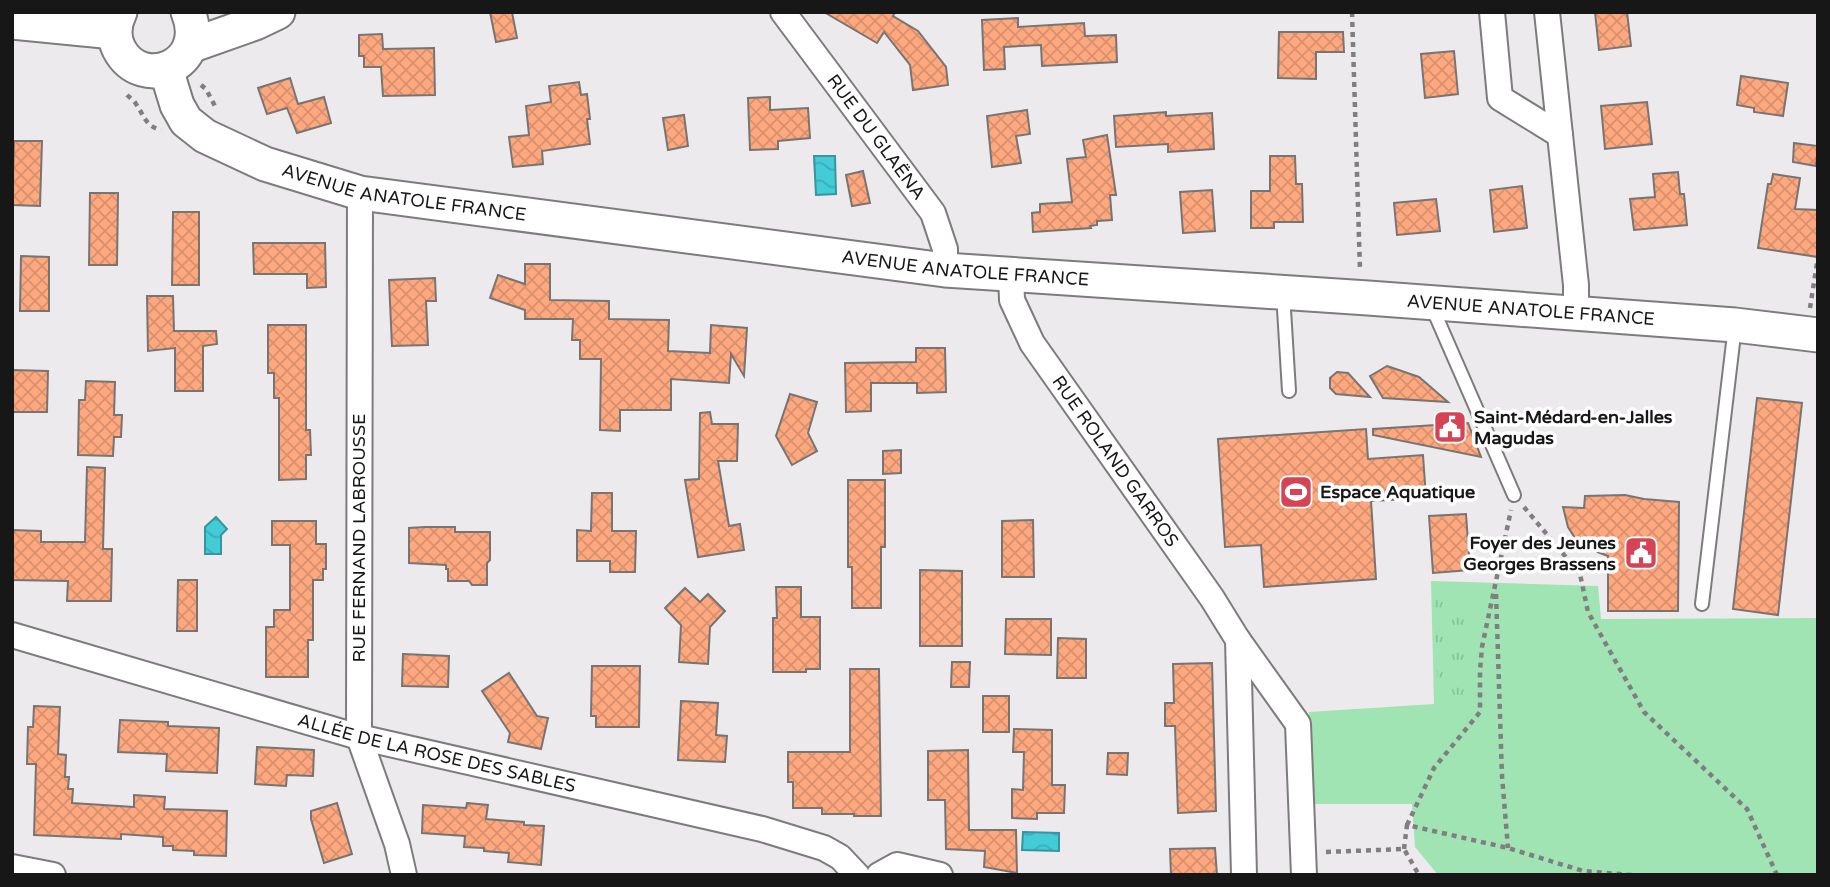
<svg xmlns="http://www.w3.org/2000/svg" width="1830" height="887" font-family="'Varela Round',sans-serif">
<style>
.green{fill:#9fe4b2}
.park{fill:url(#park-tufts)}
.water{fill:url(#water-waves);stroke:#36959e;stroke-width:2}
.building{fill:url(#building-cross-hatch);stroke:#787472;stroke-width:2}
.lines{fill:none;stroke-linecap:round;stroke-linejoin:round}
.lane-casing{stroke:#7d7b7e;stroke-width:16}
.street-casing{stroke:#7d7b7e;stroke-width:28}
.secondary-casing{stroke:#7d7b7e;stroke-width:37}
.path{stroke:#807e80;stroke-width:4.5;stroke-dasharray:5 5;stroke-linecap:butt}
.lane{stroke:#fff;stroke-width:12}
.street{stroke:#fff;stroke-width:24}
.secondary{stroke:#fff;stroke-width:33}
.labels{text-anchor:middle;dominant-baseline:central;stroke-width:7;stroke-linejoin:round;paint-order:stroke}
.street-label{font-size:18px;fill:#181718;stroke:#fff}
.poi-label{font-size:18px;font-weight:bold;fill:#181718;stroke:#fff;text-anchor:start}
</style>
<defs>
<pattern id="park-tufts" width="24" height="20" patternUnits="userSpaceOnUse" patternTransform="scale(1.75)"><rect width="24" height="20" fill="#9fe4b2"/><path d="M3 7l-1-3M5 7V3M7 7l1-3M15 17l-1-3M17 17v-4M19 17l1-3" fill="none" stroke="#88c398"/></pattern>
<pattern id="water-waves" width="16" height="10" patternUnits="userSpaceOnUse" patternTransform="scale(1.75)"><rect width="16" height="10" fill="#43cbd7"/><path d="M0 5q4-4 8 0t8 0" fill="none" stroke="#3aaeb8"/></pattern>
<pattern id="building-cross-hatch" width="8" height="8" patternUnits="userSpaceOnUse" patternTransform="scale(1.75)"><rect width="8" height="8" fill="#fea87f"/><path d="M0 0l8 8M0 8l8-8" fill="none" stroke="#d9906d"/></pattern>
</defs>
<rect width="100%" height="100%" fill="#edeaee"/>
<!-- green -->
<path class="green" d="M1431,581L1598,586L1601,619L1818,618V875H1438L1415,847L1412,804H1309V712L1434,704Z"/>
<!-- park -->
<path class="park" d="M1469,590L1474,704L1439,706L1433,592Z"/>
<!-- water -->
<g class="water">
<path d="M814,156H835L836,194L816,195Z"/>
<path d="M216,517L227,529L221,535V554H205V527Z"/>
<path d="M1023,832L1059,833V851L1022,850Z"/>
</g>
<!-- building -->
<g class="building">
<path d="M490,12H512L517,38L496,42Z"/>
<path d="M824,12H895L893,16L918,31L946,67L948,85L913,90L910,65L884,32L877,43Z"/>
<path d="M1595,12H1627L1631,46L1599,50Z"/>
<path d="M1018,18V27L1084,23L1085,36L1116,35L1117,62L1042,66L1041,45L1004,47L1005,69L984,70L982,20Z"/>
<path d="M1279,32H1343L1344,52H1316V79L1278,78Z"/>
<path d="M382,34L383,49L434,48L435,95L383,96L381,67H364V56H359V35Z"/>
<path d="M1454,51L1458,94L1425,98L1421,54Z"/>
<path d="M1741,76L1788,83L1783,116L1754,112V108L1737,105Z"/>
<path d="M290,78L298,104L324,97L331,123L297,133L287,108L267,114L258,88Z"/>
<path d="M579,82L581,95L587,94L590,119H587L590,144L542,151L543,164L513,167L509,137L529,135L526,106L551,102L549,86Z"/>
<path d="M770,97V110L808,108L810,138L778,141V149L750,150L748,98Z"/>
<path d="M1647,102L1652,144L1605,149L1601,106Z"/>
<path d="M1027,110L1030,134L1016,136L1021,163L992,167L987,116Z"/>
<path d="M1166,112V116L1212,113L1214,149L1168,152V144L1116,147L1114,116Z"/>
<path d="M684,115L688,146L668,150L663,118Z"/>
<path d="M1107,135L1116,195H1110L1112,220L1097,221V225L1090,226L1091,228L1033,232L1032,213L1040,212V204L1072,202L1067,159L1086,157L1083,140Z"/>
<path d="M14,141H42L40,206L12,205Z"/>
<path d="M1794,143L1818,146L1816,166L1793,162Z"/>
<path d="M1270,156H1295L1296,184H1302L1303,222H1274V228H1251V191H1270Z"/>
<path d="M863,171L870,203L852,206L846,175Z"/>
<path d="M1678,172L1680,194H1684L1687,225L1634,230L1630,199L1655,197L1653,174Z"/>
<path d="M1773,174L1800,178L1795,209L1818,210V257L1758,248L1768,184H1771Z"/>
<path d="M1522,186L1527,228L1494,232L1490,190Z"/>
<path d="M1212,190L1215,231L1183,233L1180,192Z"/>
<path d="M90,193H118L117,265H89Z"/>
<path d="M1436,199L1440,231L1397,235L1394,203Z"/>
<path d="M173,212H199V285H172Z"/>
<path d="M253,243H325L326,287L307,288V274H254Z"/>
<path d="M21,256L49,257V311H20Z"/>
<path d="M525,264H550V300L609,301V319L669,320L668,351L710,353L711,325L747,328L744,376L731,354L729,383L671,379V410H620V431L600,430L601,359H580V340H572L573,319H525V310L490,298L498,275L525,284Z"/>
<path d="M435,278L436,301H426L428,345L392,346L389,280Z"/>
<path d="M147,296H173L174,331H216L217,344L203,346V391H175V348L148,351Z"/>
<path d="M268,325H306V430H310L311,455H306V479L279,480V398H274V373H268Z"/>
<path d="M916,348H945L946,392L917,393V383H871V411L846,412L845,363L916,362Z"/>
<path d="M1387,366L1419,377L1448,402L1383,398L1370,376Z"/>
<path d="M12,370L48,371L47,412H12Z"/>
<path d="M1337,372L1348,373L1370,397L1336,394L1330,388V378Z"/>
<path d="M86,381L115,382L114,415H122L121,437H114L113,456L78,455L79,400H85Z"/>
<path d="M790,394L817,402L808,433L817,451L792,465L776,436Z"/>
<path d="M1757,398L1802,403L1778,615L1733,609Z"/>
<path d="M710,412L712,424H738L737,461H718L729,526L740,524L744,550L698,557L685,480L699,479L700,413Z"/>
<path d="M1468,423L1481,457L1373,435V429Z"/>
<path d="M1366,429L1368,459L1423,455L1426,498L1371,501L1376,579L1264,587L1261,545L1225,547L1218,439Z"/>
<path d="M901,450V473L883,474V451Z"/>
<path d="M87,467L105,468L103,549H112L111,601H67L68,581L12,580V530L41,531V542H85Z"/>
<path d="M848,480H885V547H881V608H852V567H848Z"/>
<path d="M592,493H612V531H636L635,572H610V561H577V530L591,531Z"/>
<path d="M1625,495L1644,499L1679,502L1678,611H1608V556L1587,548L1575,538L1568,527L1563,507L1584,508L1585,496Z"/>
<path d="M1466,514L1470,570L1433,573L1429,516Z"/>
<path d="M1033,520L1034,577H1002V521Z"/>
<path d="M272,521H316V544H326V569H323V580H313V640H308V677H266V627H274V610H290V545H272Z"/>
<path d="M425,527H455V532H490V560L487,563V585H472L469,581H448V569H446V565L409,563V528Z"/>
<path d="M920,570L962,571V646H920Z"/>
<path d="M178,580H197V631H177Z"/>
<path d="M776,587H801V617H820V669H806V672H773V618H777Z"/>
<path d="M685,588L700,602L708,594L725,611L710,627L708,664L679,662L681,625L665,608Z"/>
<path d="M1006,619H1051V655L1005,654Z"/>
<path d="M1058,638L1086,639V678H1057Z"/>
<path d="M403,654L449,656L448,687L402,686Z"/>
<path d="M952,662H970L969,687H951Z"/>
<path d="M1212,663L1216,811L1178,813L1175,726H1165V703H1174L1173,664Z"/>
<path d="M592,666H640L639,727H596V716H591Z"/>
<path d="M850,669H879L881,816H854V814H822V808H793V782H788V752H850Z"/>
<path d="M509,673L537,716L548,718L541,749L508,742L510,733L482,691Z"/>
<rect x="983" y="696" width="26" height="36"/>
<path d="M681,701L718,703L716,735L727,736L725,762L678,760Z"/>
<path d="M34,706L60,707L58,754L66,755L65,777H69L68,789H73L72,803L134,807V795L165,797L164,809L227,811L226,856L194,855V851L173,850V846H163V837L121,834V839L34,835L36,764H27L28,727H33Z"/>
<path d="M120,720L168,722V726L219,728L217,773L166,771L167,754L118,752Z"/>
<path d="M1014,729L1052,730V785H1065L1064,813H1037V819L1012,818V789L1023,790L1024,752H1013Z"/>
<path d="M257,747L314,750L313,776L287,775L286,786L255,784Z"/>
<path d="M968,750L969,830H1016L1017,873L984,867L985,851L946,849L945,800H928V751Z"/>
<path d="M1108,753H1128L1127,775L1107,774Z"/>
<path d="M337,803L352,854L324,863L311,819V811Z"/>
<path d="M467,803L488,805L486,819L524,822V825L544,826L541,865L508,862L509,853L484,851V848L464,847L465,836L422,833L423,805L466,808Z"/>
<path d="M1215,848L1217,875H1171L1170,849Z"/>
</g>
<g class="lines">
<defs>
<g id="lane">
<path d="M1283,293L1289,391"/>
<path d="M1432,307L1514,495"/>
<path d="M1702,604L1735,326"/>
</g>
<g id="street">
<path id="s1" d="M783,12L933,213L945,249V270"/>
<path d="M1492,12L1500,98L1560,135L1576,285V313"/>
<path d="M1547,12L1560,135"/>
<path d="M360,193L359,737L397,844L404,875"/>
<path id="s2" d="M1011,275L1012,300L1032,343L1212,598L1238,640L1298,724L1304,875"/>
<path id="s3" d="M12,635L359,737L762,829L824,848L840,857L857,875"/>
<path d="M1238,640L1244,875"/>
<path d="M12,867L53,875"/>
<path d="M879,875L897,865L940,875"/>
</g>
<g id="secondary">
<path d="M120,12C114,24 113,37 119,49C142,93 210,65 188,12"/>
<path d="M12,22L114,32"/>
<path d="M190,46L255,23L278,12"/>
<path id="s4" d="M166,69L177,105L186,121L205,136L265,164L360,193L945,270L1368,298L1735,325L1818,335"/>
</g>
</defs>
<!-- lane casing -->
<use href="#lane" class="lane-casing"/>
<!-- street casing -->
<use href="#street" class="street-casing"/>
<!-- secondary casing -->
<use href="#secondary" class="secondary-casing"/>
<!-- path -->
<g class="path">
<path d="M1352,12L1360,270"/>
<path d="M201,85L206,89L215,106"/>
<path d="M127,95C130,98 134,100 136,104C144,115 145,126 161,130"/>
<path d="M1810,308L1818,257"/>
<path d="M1524,507L1580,574L1588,612L1644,712L1747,809L1777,875"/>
<path d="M1496,594L1502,776L1508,848"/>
<path d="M1407,825L1434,768L1480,712V671L1482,647L1511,510"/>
<path d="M1404,849L1407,825L1508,848L1583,871L1631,875"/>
<path d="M1326,852L1404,849L1419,875"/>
</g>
<!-- lane -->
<use href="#lane" class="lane"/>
<!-- street -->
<use href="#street" class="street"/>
<!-- secondary -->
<use href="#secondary" class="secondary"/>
</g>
<!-- icons -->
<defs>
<symbol id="civic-square" viewBox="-11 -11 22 22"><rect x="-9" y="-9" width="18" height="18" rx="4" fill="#d54456" stroke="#fff"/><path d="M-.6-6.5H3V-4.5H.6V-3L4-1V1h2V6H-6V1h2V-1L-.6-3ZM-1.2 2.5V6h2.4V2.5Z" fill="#fff"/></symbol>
<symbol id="stadium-square" viewBox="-11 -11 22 22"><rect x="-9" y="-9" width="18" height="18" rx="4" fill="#d54456" stroke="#fff"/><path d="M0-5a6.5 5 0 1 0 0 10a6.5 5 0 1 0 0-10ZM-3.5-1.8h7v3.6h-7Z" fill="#fff"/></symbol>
</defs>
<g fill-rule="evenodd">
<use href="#civic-square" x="1431" y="408" width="38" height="38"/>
<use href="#stadium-square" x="1277" y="473" width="38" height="38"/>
<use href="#civic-square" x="1622" y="534" width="38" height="38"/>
</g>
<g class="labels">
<!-- street labels -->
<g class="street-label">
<text stroke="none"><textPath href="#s1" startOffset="156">RUE DU GLAËNA</textPath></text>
<text stroke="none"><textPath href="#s4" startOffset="289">AVENUE ANATOLE FRANCE</textPath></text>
<text stroke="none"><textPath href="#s4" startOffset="856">AVENUE ANATOLE FRANCE</textPath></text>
<text stroke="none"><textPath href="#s4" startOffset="1423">AVENUE ANATOLE FRANCE</textPath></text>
<text stroke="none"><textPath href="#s2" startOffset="217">RUE ROLAND GARROS</textPath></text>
<text transform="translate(359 538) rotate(-90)">RUE FERNAND LABROUSSE</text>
<text stroke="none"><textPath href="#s3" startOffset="441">ALLÉE DE LA ROSE DES SABLES</textPath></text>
</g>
<!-- poi labels -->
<g class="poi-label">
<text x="1474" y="417">Saint-Médard-en-Jalles<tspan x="1474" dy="21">Magudas</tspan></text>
<text x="1320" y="492">Espace Aquatique</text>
<text x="1616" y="543" text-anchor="end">Foyer des Jeunes<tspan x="1616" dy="21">Georges Brassens</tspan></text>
</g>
</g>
<!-- border -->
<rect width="1830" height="887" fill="none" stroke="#181718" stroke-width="28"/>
</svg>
